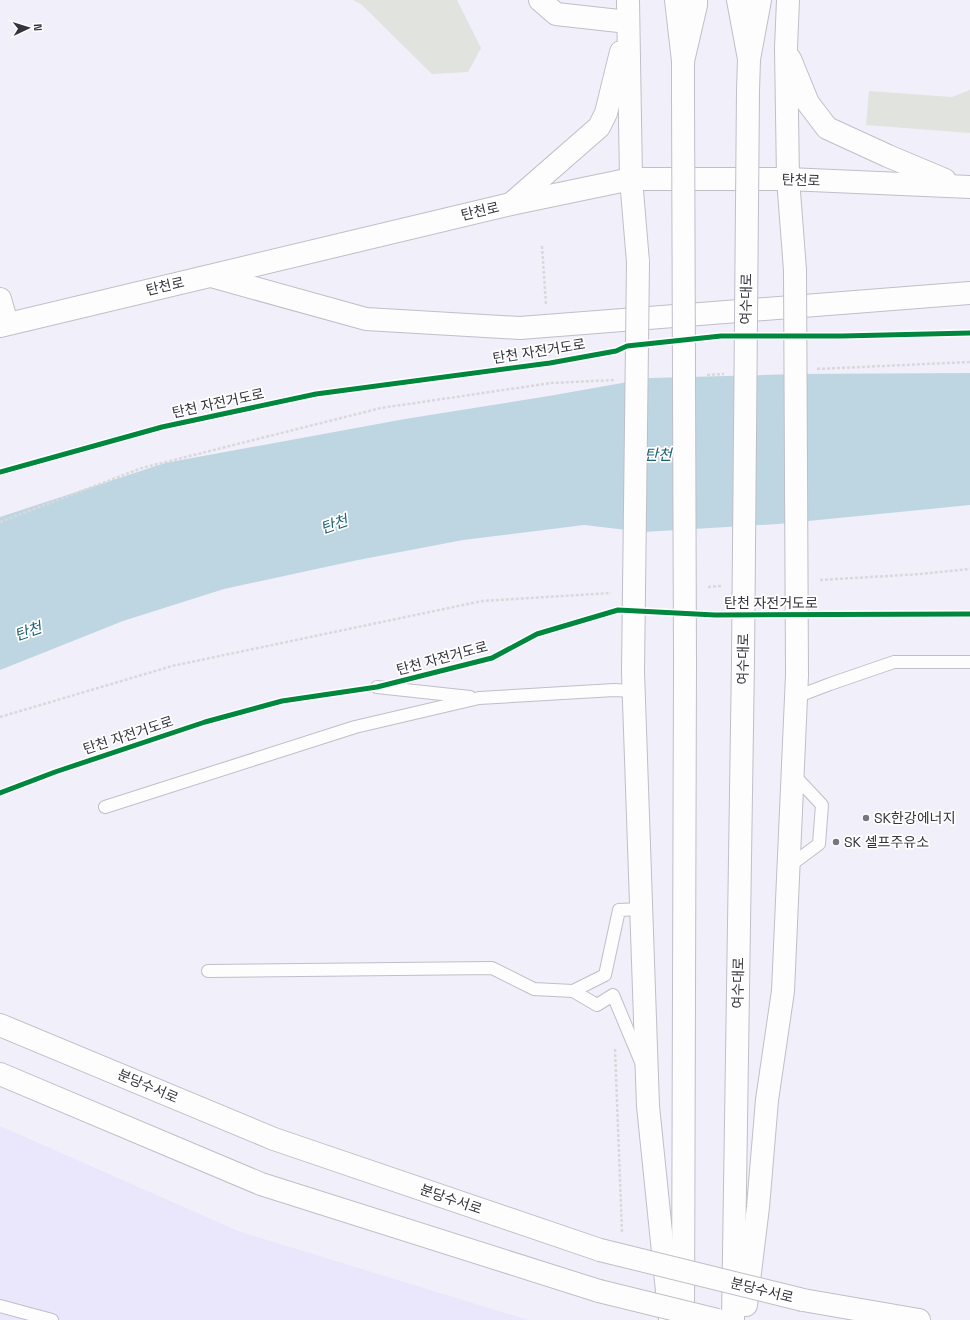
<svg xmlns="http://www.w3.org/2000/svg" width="970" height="1320" font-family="'Space Grotesk','Noto Sans KR',sans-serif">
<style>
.built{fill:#eae6fc}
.green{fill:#e0e3de}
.water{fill:#bed6e2}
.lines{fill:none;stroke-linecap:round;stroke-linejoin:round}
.service-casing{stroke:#c0bec7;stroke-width:14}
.minor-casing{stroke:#c0bec7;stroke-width:24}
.secondary-casing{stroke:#c0bec7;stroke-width:24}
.trunk-casing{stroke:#c0bec7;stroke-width:24}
.motorway-casing{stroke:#c0bec7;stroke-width:24}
.path{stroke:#d9d9dc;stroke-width:2.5;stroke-dasharray:3 2;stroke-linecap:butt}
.service{stroke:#fdfdfe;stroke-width:12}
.minor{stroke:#fdfdfe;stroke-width:22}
.secondary{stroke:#fdfdfe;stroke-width:22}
.trunk{stroke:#fdfdfe;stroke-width:22}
.motorway{stroke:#fdfdfe;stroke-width:22}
.secondary-bridge-casing{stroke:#c0bec7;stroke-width:24;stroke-linecap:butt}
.trunk-bridge-casing{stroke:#c0bec7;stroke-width:24;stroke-linecap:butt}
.secondary-bridge{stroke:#fdfdfe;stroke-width:22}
.trunk-bridge{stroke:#fdfdfe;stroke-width:22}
.cycleway-casing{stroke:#fff;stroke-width:8}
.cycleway{stroke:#00873e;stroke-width:5}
.poi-dot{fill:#77757f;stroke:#fff;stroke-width:1.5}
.labels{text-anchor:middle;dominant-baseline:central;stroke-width:3.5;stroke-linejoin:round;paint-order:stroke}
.street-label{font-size:14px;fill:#35333d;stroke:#fff}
.poi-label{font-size:14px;fill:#35333d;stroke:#fff;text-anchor:start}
.water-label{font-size:15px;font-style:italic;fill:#1d6173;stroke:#fff}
</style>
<rect width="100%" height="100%" fill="#f1effa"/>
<!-- built -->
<path class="built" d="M0,1126L238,1231L528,1320H0Z"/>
<!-- green -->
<g class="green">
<path d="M353,0H457L481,48L468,72L432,74L362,5Z"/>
<path d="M970,90V133L866,125L869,91L952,97Z"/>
</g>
<!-- water -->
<path class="water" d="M970,373V505L778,524L644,532L584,525L463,540L358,560L224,589L123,621L0,670V517L165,463L405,419L549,396L650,378L797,374Z"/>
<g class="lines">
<defs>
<g id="service">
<path d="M377,687L470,697"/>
<path d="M796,697L830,684L894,662H970"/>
<path d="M105,807L355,727L479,698L614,690L634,691"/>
<path d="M788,867L819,844L822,805L793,774"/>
<path d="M208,971L492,968L534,989L573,991L597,1005L613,995L641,1062"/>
<path d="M573,991L605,975L619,910L641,909"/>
<path d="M0,1306L52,1320"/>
</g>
<g id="minor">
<path d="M540,0L556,14L628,22"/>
<path d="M0,299L7,323"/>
</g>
<g id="secondary">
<path d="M628,0L631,179L638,262"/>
<path d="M676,0L683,61V92"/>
<path d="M788,0L786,48L788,179L795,270"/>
<path d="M790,59L808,103L827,128L888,156L945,180"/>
<path d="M748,91L749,59L760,0"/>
<path d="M512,203L599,127L606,113L621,52"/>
<path d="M211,276L366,319L520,328L970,293"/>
<path d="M0,326L511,204L631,179H788L970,187"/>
<path d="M633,672L648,1106L670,1320"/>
<path d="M746,1305L758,1207L767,1100L783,991L797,675"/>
<path d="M683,1320L685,663"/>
<path d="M733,1320L743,661"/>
</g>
<g id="trunk">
<path d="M0,1025L274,1139L600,1250"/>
<path d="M0,1074L261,1184L599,1291"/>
<path d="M803,1300L919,1320"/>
</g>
<g id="motorway">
<path d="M738,0L749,59"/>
<path d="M683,61L696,5V0"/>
</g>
</defs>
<!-- service casing -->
<use href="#service" class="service-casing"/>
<!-- minor casing -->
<use href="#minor" class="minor-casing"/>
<!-- secondary casing -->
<use href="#secondary" class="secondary-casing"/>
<!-- trunk casing -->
<use href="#trunk" class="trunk-casing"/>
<!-- motorway casing -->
<use href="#motorway" class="motorway-casing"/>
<!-- path -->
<g class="path">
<path d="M542,246L546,304"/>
<path d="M549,348L550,358"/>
<path d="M817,369L970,362"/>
<path d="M707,375L724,374"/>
<path d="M0,522L142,468L381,408L551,383L614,380"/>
<path d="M820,580L921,574L970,569"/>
<path d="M708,587L721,586"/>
<path d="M0,717L172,666L482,601L611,593"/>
<path d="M615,1049L622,1232"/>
</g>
<!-- service -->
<use href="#service" class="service"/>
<!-- minor -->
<use href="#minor" class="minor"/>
<!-- secondary -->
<use href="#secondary" class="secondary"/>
<!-- trunk -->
<use href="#trunk" class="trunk"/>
<!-- motorway -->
<use href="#motorway" class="motorway"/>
<defs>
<g id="secondary-bridge">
<path d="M683,92L685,663"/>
<path d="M795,270L797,675"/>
<path d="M743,661L748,91"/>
<path d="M633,672L638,262"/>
</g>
<g id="trunk-bridge">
<path d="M600,1250L803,1300"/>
<path d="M599,1291L717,1320"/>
</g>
</defs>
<!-- secondary-bridge casing -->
<use href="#secondary-bridge" class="secondary-bridge-casing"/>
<!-- trunk-bridge casing -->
<use href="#trunk-bridge" class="trunk-bridge-casing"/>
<!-- secondary-bridge -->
<use href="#secondary-bridge" class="secondary-bridge"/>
<!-- trunk-bridge -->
<use href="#trunk-bridge" class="trunk-bridge"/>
<defs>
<g id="cycleway">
<path d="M0,472L162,427L316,394L550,363L616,351L627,346L721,336H842L970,333"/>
<path d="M0,793L55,772L205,722L282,701L377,687L492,658L537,634L618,610L715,615L970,614"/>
</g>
</defs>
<!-- cycleway casing -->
<use href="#cycleway" class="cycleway-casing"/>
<!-- cycleway -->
<use href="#cycleway" class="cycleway"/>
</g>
<!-- markers -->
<g class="poi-dot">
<circle cx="866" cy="818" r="4"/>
<circle cx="836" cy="842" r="4"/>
</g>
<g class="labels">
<!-- street labels -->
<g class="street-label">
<text transform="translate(801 180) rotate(2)">탄천로</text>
<text transform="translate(480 211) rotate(-13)">탄천로</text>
<text transform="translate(165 286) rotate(-13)">탄천로</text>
<text transform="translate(746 299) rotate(-89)">여수대로</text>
<text transform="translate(539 351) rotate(-9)">탄천 자전거도로</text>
<text transform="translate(218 403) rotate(-12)">탄천 자전거도로</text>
<text x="771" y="603">탄천 자전거도로</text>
<text transform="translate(442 658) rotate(-15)">탄천 자전거도로</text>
<text transform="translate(743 659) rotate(-89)">여수대로</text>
<text transform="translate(128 735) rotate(-18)">탄천 자전거도로</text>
<text transform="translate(738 983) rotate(-89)">여수대로</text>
<text transform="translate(148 1086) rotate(23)">분당수서로</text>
<text transform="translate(451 1199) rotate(19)">분당수서로</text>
<text transform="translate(762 1290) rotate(14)">분당수서로</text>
</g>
<!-- poi labels -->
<g class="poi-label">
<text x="874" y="818">SK한강에너지</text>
<text x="844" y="842">SK 셀프주유소</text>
</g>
<!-- water labels -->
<g class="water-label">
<text x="658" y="454">탄천</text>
<text transform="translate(334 524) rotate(-19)">탄천</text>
<text transform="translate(28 631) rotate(-19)">탄천</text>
</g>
</g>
<!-- north arrow -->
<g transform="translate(28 28) rotate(86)" stroke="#ffffff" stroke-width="3" paint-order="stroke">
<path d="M0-3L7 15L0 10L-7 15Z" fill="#35333d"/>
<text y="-6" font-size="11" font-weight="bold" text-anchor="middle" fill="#35333d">N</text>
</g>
</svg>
